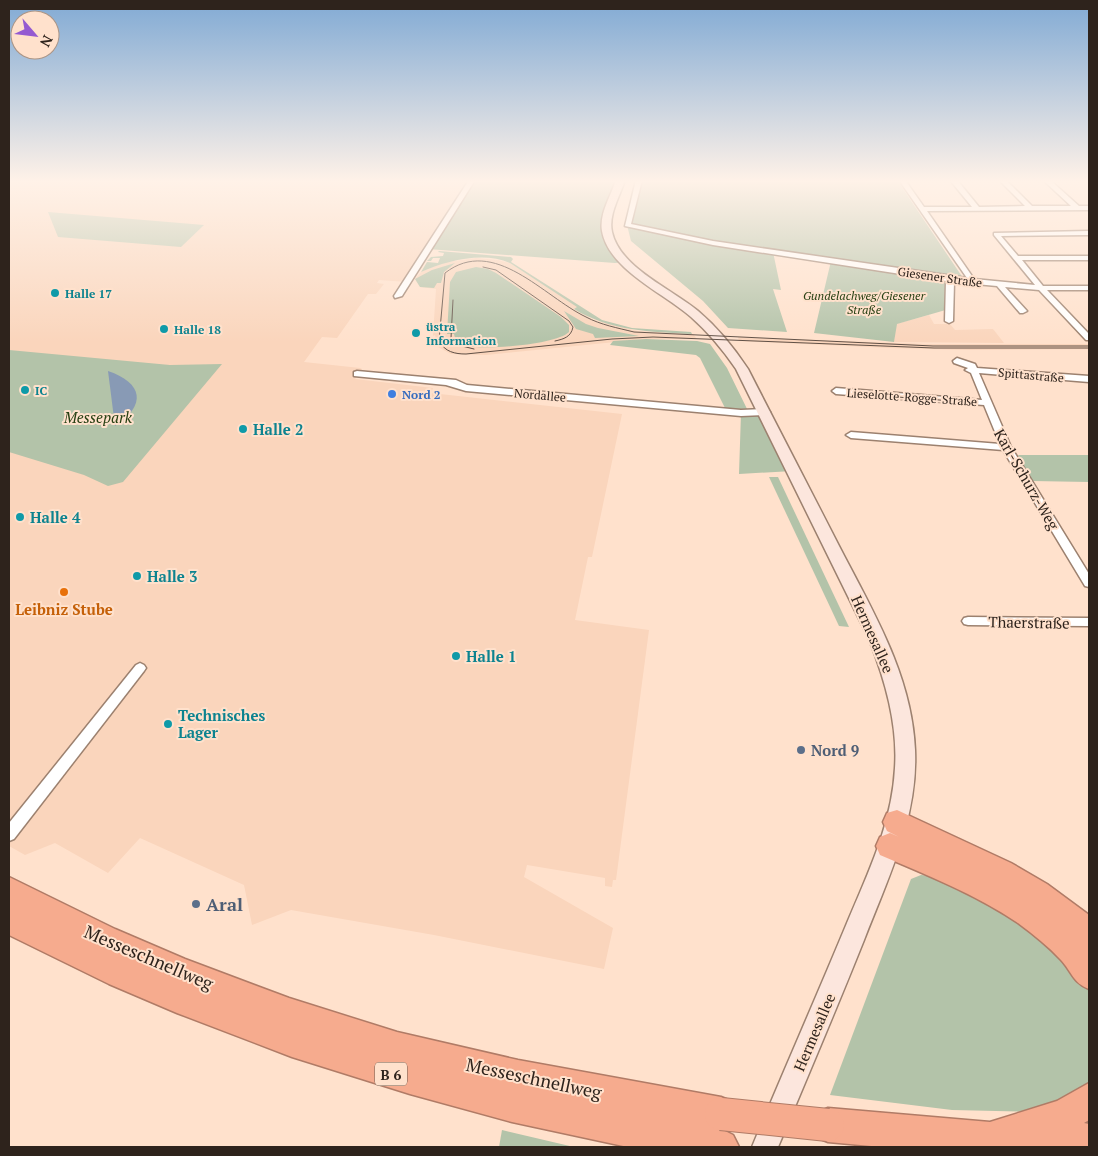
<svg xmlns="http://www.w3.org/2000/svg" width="1098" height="1156" font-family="'PT Serif',serif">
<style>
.built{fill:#fad5bc}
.green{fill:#b3c3a9}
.water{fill:#889ab5}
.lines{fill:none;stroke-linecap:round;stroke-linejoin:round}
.street-casing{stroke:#9c816f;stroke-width:3}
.secondary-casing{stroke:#9c816f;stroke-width:3}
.highway-casing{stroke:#b07b66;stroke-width:3}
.street{fill:#fff;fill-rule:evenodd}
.secondary{fill:#fce6dd;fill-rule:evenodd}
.highway{fill:#f6ab8e;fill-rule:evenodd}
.tram{stroke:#605046;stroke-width:1}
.highway-bridge-casing{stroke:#b07b66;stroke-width:34;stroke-linecap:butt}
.highway-bridge{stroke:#f6ab8e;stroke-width:32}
.culture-dot{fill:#0f9aa8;stroke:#ffe1cc;stroke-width:2}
.shop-dot{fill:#3f7fe0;stroke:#ffe1cc;stroke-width:2}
.food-dot{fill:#e8710a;stroke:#ffe1cc;stroke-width:2}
.service-dot{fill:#5c6f8a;stroke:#ffe1cc;stroke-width:2}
.labels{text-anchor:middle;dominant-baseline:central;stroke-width:4;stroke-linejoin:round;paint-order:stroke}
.far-street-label{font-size:12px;fill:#2e231c;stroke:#ffe1cc}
.far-culture-label{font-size:12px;font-weight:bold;fill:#0d838f;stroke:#ffe1cc;text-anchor:start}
.far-park-label{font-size:12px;font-style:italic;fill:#263f12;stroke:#ffe1cc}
.far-shop-label{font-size:12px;font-weight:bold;fill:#366cbe;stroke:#ffe1cc;text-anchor:start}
.shield{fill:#ffe1cc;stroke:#6d5c51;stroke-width:1}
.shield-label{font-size:14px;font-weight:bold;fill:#2e231c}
.park-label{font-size:15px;font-style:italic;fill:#263f12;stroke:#ffe1cc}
.culture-label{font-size:15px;font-weight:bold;fill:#0d838f;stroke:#ffe1cc;text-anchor:start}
.street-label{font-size:15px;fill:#2e231c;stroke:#ffe1cc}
.food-label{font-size:15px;font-weight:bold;fill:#c56008;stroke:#ffe1cc}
.service-label{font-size:15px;font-weight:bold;fill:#4e5e75;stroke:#ffe1cc;text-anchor:start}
.near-service-label{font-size:18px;font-weight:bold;fill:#4e5e75;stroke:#ffe1cc;text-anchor:start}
.near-street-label{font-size:18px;fill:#2e231c;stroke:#ffe1cc}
</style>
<rect width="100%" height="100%" fill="#ffe1cc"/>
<!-- built -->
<g class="built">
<path d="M9,180H472L408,282L379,280L377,283L384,284L376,294H368L337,338L322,337L304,362L360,368L362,369L355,379L433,388L431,393L622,414L592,557H588L575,620L649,630L616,880H613L612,887L605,886V878L527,865L524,877L613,928L604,969L434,935L291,910L252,925L244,885L140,838L108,873L55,843L25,855L9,846Z"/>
<path d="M476,258L498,260L510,263L578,307L574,309L594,320L637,331L693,334L697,339H645L486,355L451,354L438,347L435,335L433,336L436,289L420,287L415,279L421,272L430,268L447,262Z"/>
<path d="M929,315L934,324H950L955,330L993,329L1004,343L894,342L896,324Z"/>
<path d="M738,337L925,344H1089V349L970,350L889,348L739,341Z"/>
</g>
<!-- green -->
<g class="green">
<path d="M472,180H621L607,232L625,262L615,263L428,249Z"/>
<path d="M639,180H897L963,278L767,250L676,234L773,252L781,290L773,289L787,332L728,328L703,301L631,241L627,225Z"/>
<path d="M48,212L204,225L181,247L58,237Z"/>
<path d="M439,251L511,257L513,259L511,262L602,320L632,328L691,332L692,334C651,332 610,331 574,309L577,307L510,263C483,251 446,261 421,272L427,262L438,263L440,258H433L431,261H427L431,257L443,256L444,253L438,252Z"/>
<path d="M831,261L950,279L949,309L897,324L894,342L814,333Z"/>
<path d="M455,263L444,272L441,283H437L434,288L420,287L415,279L432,270Z"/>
<path d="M476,267L488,269L496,273L561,317L569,325V332C556,345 480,351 463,345C457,342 455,339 454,334H447L450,282L456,272Z"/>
<path d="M564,311L586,324L598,328L639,336L595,338L593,334L576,329Z"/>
<path d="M646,339L697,341L710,344L727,368L749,413L765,412L793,471L739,474L741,413L727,412L700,358L696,355L610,345L613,341Z"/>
<path d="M9,350L170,365L222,364L123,482L108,486L84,475L9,452Z"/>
<path d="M1018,455H1089V482L1032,481Z"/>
<path d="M769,477H778L849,627L839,626Z"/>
<path d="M921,875L933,876L1022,920L1084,980L1089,992V1085L1083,1093L1038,1112L952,1110L830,1095L911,879Z"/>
<path d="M502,1130L574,1147H499Z"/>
</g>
<!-- water -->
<path class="water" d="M108,371C143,383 147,405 115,426Z"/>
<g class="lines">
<defs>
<g id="street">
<path d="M469,180H475L402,296L395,298L394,296Z"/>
<path d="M636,180H642L631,224L713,241L967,278L899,180H905L924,207H972L950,180H957L979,207L1025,206L999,180H1006L1032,206H1071L1043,180H1050L1079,206H1089V210L927,211L974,279L1035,285L994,235V233L1089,231V235L1001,236L1018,256H1089V260H1022L1043,286H1089V290H1047L1089,334V340H1086L1039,290L1005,287L1027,311L1023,313H1020L997,286L954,282L953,321L949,323L945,321L946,281L713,245L625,226Z"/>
<path d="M957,358L975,364L977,368L1089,376V382L979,373L1011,447L1089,574V587L1085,586L1003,450L851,438L846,435L851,432L1000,444L984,405L836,394L832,391L836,388L982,400L971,373L965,370L968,368L954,363L953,361Z"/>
<path d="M357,371L456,380L467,385L741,410L765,409L770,412L765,415L741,416L466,391L446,385L354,376V372Z"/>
<path d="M968,617L1089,618V626L968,625L964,624L962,621L964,618Z"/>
<path d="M140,663L144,665L146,668L144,671L14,839L9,841V823L136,665Z"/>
</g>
<path id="secondary" d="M616,180H625C620,196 608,215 612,232C620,268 672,289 698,311C718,328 734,348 748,369C778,428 809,487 839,546C872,610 912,675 915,750C918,818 888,878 864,940C836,1010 807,1078 778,1147H752C783,1072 816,998 847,923C868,873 892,824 895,768C898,724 885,680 869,639L736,369C723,350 708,332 691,317C664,293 609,270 602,231C599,214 611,196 616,180Z"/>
<g id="highway">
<path d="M897,810L1011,863L1047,884L1089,915V989C1073,983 1072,972 1061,960C1048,946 1033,934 1018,923C975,894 927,875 880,855L876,846L880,837L890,833L899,837L887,831L883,822L887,813Z"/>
<path d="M9,877L115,929L185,959L289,998L397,1032L518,1060L721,1097L733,1102L738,1114L733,1126L723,1130L733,1135L739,1147H628L512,1122L410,1094L292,1057L177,1013L109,984L9,935Z"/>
<path d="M1089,1083V1120L1084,1123L1089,1124V1147H882L828,1142L816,1137L811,1125L816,1113L828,1108L990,1122L1057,1101Z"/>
</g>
</defs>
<!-- street casing -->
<use href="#street" class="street-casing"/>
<!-- secondary casing -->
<use href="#secondary" class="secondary-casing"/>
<!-- highway casing -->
<use href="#highway" class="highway-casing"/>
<!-- street -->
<use href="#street" class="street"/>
<!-- secondary -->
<use href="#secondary" class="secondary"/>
<!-- highway -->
<use href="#highway" class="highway"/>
<!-- tram -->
<g class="tram">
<path d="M483,267L496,270L569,321L573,327C571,337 564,339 555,341"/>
<path d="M453,300L451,338L458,345L474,349"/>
<path d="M1089,346H933L634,332C618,328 601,325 586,317C544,297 494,235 445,273L439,341C445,352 455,354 466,354L612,339L653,337L934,348H1089"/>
</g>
<defs>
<path id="highway-bridge" d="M721,1114L828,1125"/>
</defs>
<!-- highway-bridge casing -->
<use href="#highway-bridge" class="highway-bridge-casing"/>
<!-- highway-bridge -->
<use href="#highway-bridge" class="highway-bridge"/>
</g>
<!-- sky -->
<linearGradient id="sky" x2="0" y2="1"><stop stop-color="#81aad4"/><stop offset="0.53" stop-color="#fff2e8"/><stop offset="1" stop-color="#fff2e8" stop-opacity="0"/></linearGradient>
<rect width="1098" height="342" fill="url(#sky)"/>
<!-- markers -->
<g class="culture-dot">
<circle cx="55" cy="293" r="5"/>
<circle cx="164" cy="329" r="5"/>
<circle cx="416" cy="333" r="5"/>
<circle cx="25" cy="390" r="5"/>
<circle cx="243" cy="429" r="5"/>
<circle cx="20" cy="517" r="5"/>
<circle cx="137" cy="576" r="5"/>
<circle cx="456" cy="656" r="5"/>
<circle cx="168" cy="724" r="5"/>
</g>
<circle class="shop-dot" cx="392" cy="394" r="5"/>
<circle class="food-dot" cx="64" cy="592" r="5"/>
<g class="service-dot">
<circle cx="801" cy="750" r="5"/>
<circle cx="196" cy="904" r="5"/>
</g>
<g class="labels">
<!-- far-street labels -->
<g class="far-street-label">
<text transform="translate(940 277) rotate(8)">Giesener Straße</text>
<text transform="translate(1031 375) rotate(5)">Spittastraße</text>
<text transform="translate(540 395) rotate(5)">Nordallee</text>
<text transform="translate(912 397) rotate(4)">Lieselotte-Rogge-Straße</text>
</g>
<!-- far-culture labels -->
<g class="far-culture-label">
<text x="65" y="293">Halle 17</text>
<text x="426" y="326">üstra<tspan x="426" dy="14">Information</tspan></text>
<text x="174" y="329">Halle 18</text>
<text x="35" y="390">IC</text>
</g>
<!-- far-park labels -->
<g class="far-park-label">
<text x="864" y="295">Gundelachweg/Giesener<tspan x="864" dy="14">Straße</tspan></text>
</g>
<!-- far-shop labels -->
<g class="far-shop-label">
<text x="402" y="394">Nord 2</text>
</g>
<!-- shield labels -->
<rect class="shield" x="375" y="1062.5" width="32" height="23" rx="4"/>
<g class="shield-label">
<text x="391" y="1074">B 6</text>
</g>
<!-- park labels -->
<g class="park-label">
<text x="98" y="417">Messepark</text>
</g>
<!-- culture labels -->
<g class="culture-label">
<text x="253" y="429">Halle 2</text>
<text x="30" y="517">Halle 4</text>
<text x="147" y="576">Halle 3</text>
<text x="466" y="656">Halle 1</text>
<text x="178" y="715">Technisches<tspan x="178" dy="17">Lager</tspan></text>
</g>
<!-- street labels -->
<g class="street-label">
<text transform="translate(1027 479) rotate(60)">Karl-Schurz-Weg</text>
<text transform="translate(1029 622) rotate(1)">Thaerstraße</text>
<text transform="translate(873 634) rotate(66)">Hermesallee</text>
<text transform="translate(814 1032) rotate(-67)">Hermesallee</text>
</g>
<!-- food labels -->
<g class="food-label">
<text x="64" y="609">Leibniz Stube</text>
</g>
<!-- service labels -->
<g class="service-label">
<text x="811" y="750">Nord 9</text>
</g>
<!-- near-service labels -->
<g class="near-service-label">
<text x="206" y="904">Aral</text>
</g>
<!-- near-street labels -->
<g class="near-street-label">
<text transform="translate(149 957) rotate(23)">Messeschnellweg</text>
<text transform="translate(534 1078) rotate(12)">Messeschnellweg</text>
</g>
</g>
<!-- border -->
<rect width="1098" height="1156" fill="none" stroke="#2e231c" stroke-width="20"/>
<!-- north arrow -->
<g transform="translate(35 35) rotate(118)"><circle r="24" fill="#ffe1cc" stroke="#ab9586"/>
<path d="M0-4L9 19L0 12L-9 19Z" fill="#945ad1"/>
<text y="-8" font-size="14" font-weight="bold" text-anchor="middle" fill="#2e231c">N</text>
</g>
</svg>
